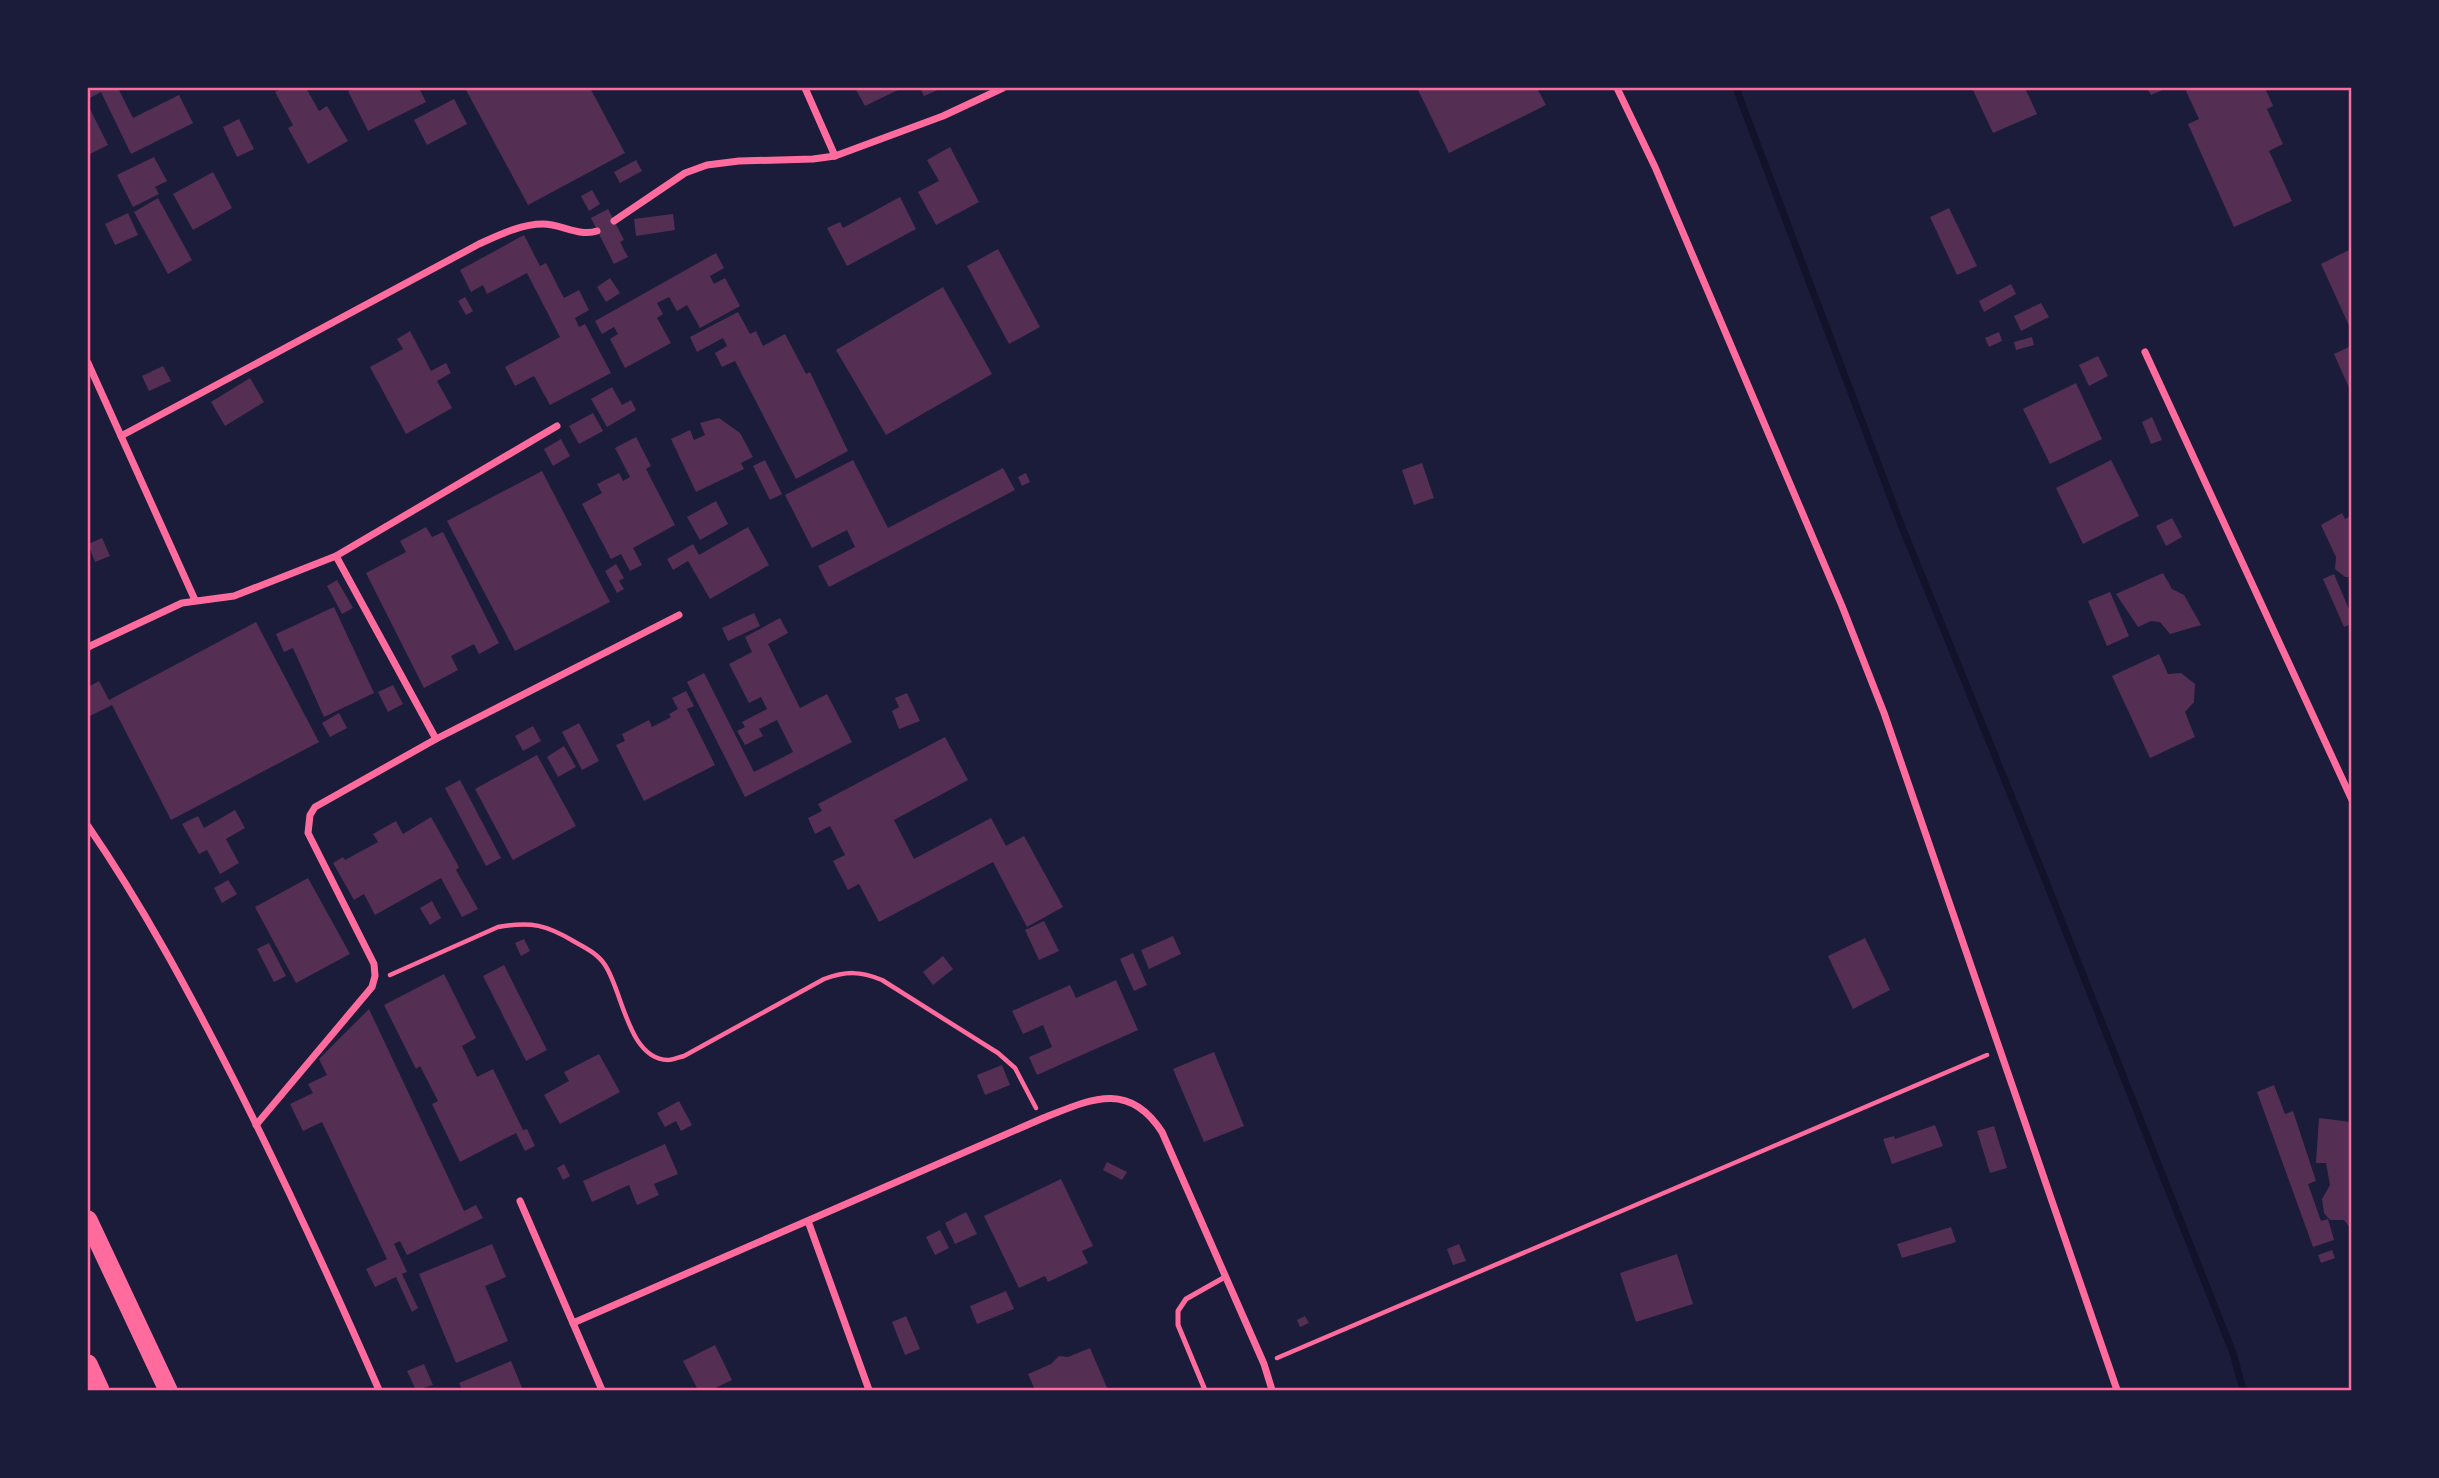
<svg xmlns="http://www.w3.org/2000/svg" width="2439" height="1478" font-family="Lora,serif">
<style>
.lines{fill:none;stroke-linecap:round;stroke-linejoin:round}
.stream{stroke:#12122b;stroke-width:7}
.building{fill:#542f53}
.path{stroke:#ff6b9d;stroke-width:4.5}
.service{stroke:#ff6b9d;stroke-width:5}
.minor{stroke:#ff6b9d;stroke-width:7}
.trunk{stroke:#ff6b9d;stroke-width:19}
.neatline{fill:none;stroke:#ff6b9d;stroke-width:2.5}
</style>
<rect width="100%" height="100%" fill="#1b1b3a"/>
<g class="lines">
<!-- stream -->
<path class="stream" d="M1736,88L1900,522L2043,874L2233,1353L2243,1390"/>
</g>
<!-- building -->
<g class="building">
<path d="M88,88H118L133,118L179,95L193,123L131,154L101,92L88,99Z"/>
<path d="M282,88H306L319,111L327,106L348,141L308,164L288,128L293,125L275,92Z"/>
<path d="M356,88H419L426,102L368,131L348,91Z"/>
<path d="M465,88H590L625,153L528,205Z"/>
<path d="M855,88H902L865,106Z"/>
<path d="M920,88H942L924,96Z"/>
<path d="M1417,88H1537L1546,105L1449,153Z"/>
<path d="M1972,88H2025L2037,114L1993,133Z"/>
<path d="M2147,88H2167L2151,95Z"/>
<path d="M2192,88H2265L2273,106L2267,109L2283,144L2269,151L2292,201L2234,227L2188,124L2199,119L2186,91Z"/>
<path d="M454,99L467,124L427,145L414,120Z"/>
<path d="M88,105L108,145L88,155Z"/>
<path d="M239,119L254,149L237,157L223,127Z"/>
<path d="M950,147L979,202L936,225L918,192L939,181L927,160Z"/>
<path d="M154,157L167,181L155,187L159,194L133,207L117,175Z"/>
<path d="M636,160L642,171L620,183L614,172Z"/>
<path d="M213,172L232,208L193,230L173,194Z"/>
<path d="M592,190L600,204L589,211L581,196Z"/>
<path d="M900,197L916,229L847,266L827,228L840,222L843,228Z"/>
<path d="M158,198L192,260L168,274L134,212Z"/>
<path d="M1949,208L1977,266L1957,275L1930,217Z"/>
<path d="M608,209L624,240L620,242L628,257L614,264L591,218Z"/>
<path d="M128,213L138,235L115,245L105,224Z"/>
<path d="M673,214L675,230L636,236L634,219Z"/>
<path d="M524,235L540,266L546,263L564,298L579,290L589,310L575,318L579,327L585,324L611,373L550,405L534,376L515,386L505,367L560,337L527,273L487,294L483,285L471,292L460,270Z"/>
<path d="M998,249L1040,327L1009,344L967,266Z"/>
<path d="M2351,249V330L2321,264Z"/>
<path d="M716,253L724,268L710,276L714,284L725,278L740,306L700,328L687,305L677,311L669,297L657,303L663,314L657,318L671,343L625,368L610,339L618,334L614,327L602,334L595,321Z"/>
<path d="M610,278L620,293L606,302L597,287Z"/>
<path d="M2011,284L2016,294L1984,312L1979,301Z"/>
<path d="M943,287L992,374L886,435L836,350Z"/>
<path d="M465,297L473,311L466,315L458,301Z"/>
<path d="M2041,303L2049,317L2021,331L2014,316Z"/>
<path d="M738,312L750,334L756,331L763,346L785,334L806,374L810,372L848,451L796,479L735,361L722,367L715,353L727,346L723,338L697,352L690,337Z"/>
<path d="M410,331L431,371L446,363L451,373L437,381L452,408L406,434L370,367L403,349L397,339Z"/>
<path d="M1999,332L2002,341L1989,347L1985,338Z"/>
<path d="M2032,337L2034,345L2016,350L2014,342Z"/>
<path d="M2351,346V392L2334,354Z"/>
<path d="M2098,356L2108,376L2089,386L2079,365Z"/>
<path d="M163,366L171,381L149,391L142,376Z"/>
<path d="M250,378L264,402L225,426L211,402Z"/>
<path d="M2076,383L2102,439L2050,464L2023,409Z"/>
<path d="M612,387L622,405L631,400L636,410L607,427L591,399Z"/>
<path d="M593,413L603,431L579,444L569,426Z"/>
<path d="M2152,417L2162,440L2151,444L2142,422Z"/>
<path d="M719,418L740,433L753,457L741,463L744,469L696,492L671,439L690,430L694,440L705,435L700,423Z"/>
<path d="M636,437L651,466L646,469L675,525L633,548L642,565L630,571L621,554L611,559L582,504L602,493L597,484L619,473L623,481L630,477L615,448Z"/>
<path d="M561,439L570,456L553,466L544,449Z"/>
<path d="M765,460L782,494L770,500L753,466Z"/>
<path d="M853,460L888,528L1003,468L1015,490L829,587L818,566L855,547L847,530L812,548L785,495Z"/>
<path d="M2111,460L2139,516L2083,544L2056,488Z"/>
<path d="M1422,463L1434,498L1414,505L1402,470Z"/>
<path d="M542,471L610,602L515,651L447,521Z"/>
<path d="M1026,473L1030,482L1022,486L1018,477Z"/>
<path d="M716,501L728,524L700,540L687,517Z"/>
<path d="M2342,513L2345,519L2351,516V577H2345L2335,569L2336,557L2321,525Z"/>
<path d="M2172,518L2182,537L2166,546L2156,526Z"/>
<path d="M426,527L432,537L443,532L499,643L479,654L474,644L451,656L458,670L424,688L366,573L406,552L400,541Z"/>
<path d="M748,527L769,565L710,599L688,561L673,570L667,559L693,544L699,555Z"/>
<path d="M102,538L110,556L95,562L88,544Z"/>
<path d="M616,564L624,578L619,581L624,589L617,593L605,571Z"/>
<path d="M2163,573L2172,589L2184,595L2201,625L2170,634L2160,622L2151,621L2138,627L2116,594Z"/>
<path d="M2334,574L2351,614V624L2344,627L2323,579Z"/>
<path d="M337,580L353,608L342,614L327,586Z"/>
<path d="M2110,592L2129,636L2107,646L2088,601Z"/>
<path d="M334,607L374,693L324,717L293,648L284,652L276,634Z"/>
<path d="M754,613L760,626L728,641L722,628Z"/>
<path d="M780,618L788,633L768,644L800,708L827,694L852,742L745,797L687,682L704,673L754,772L793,752L777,720L759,729L763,736L745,745L737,731L745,727L742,722L767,709L761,697L749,703L729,664L752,652L745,637Z"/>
<path d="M256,622L319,742L171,820L112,705L88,717V687L99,681L109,700Z"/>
<path d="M2159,654L2168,674L2181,673L2195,684L2194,702L2185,712L2195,737L2150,758L2112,676Z"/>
<path d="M393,685L403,704L388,712L378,692Z"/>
<path d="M686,691L694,706L687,709L715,765L644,801L616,745L625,741L622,734L649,720L652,727L671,717L669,714L678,709L672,698Z"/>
<path d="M907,693L920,721L899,729L892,711L899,707L895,698Z"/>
<path d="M339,713L347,728L330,737L322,723Z"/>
<path d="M579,723L599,761L582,770L562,732Z"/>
<path d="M533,726L541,741L523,751L515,736Z"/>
<path d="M945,737L968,780L894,820L914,859L991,818L1006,846L1024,836L1063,907L1027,927L993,862L879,922L859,884L848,890L833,861L845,855L830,826L815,834L808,818L822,811L818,804Z"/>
<path d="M564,746L576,767L558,777L547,757Z"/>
<path d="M537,755L576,826L513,860L475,789Z"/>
<path d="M460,780L501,858L486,866L445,788Z"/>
<path d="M235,810L245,828L226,839L239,863L220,874L207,850L199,854L182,824L198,816L204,828Z"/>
<path d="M431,817L459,867L456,870L478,909L462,917L441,878L375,915L364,894L354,900L333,863L343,857L345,860L378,842L373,834L396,821L403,834Z"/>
<path d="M308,878L350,954L296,983L255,907Z"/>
<path d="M228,880L237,894L222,903L214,888Z"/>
<path d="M432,901L441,918L430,925L420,908Z"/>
<path d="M1044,921L1059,951L1039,960L1025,930Z"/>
<path d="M1173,936L1181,954L1149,969L1141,950Z"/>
<path d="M1865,938L1890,990L1853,1009L1828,956Z"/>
<path d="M524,939L530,951L521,956L515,943Z"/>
<path d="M269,943L286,976L274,982L257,949Z"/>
<path d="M1133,953L1147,985L1134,991L1120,959Z"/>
<path d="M943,956L953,969L933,985L923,972Z"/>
<path d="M504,965L547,1050L526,1061L483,976Z"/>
<path d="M444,974L476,1038L462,1046L477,1077L493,1069L523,1130L527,1129L535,1146L525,1151L516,1133L460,1162L432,1104L438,1101L420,1066L416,1069L384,1005Z"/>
<path d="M1116,980L1138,1030L1037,1075L1029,1057L1052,1047L1043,1025L1023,1034L1012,1011L1070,985L1076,998Z"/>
<path d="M369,1009L464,1211L476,1205L483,1218L407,1255L400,1241L394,1244L407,1272L402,1274L418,1308L412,1312L396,1277L375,1287L366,1269L387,1259L322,1122L303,1131L290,1104L313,1093L308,1084L327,1075L319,1059Z"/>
<path d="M1214,1052L1244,1126L1204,1142L1173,1069Z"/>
<path d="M599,1054L620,1092L560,1124L544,1095L569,1081L564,1072Z"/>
<path d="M1002,1065L1010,1085L985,1095L977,1075Z"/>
<path d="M2274,1085L2285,1114L2293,1111L2316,1181L2308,1184L2321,1221L2328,1219L2334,1240L2313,1247L2257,1092Z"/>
<path d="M679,1101L692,1125L681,1131L676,1121L665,1127L657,1113Z"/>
<path d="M2319,1118L2351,1122V1229L2344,1220H2330L2324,1213L2322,1199L2330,1185L2326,1163H2316Z"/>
<path d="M1935,1125L1943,1146L1892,1164L1883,1139L1894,1136L1895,1139Z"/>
<path d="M1994,1126L2007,1168L1990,1173L1977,1131Z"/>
<path d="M665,1144L678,1174L654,1184L659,1195L637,1205L629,1185L592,1202L583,1181Z"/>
<path d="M1107,1162L1127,1172L1122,1180L1103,1170Z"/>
<path d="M564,1164L570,1176L563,1180L557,1168Z"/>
<path d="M1061,1179L1093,1246L1082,1251L1088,1263L1048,1282L1045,1276L1019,1288L984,1216Z"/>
<path d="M966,1212L977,1234L955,1244L945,1223Z"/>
<path d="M1951,1227L1956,1242L1902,1258L1897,1244Z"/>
<path d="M940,1230L949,1248L935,1255L926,1237Z"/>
<path d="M492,1244L506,1277L485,1286L508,1341L456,1363L419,1274Z"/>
<path d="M1459,1244L1466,1261L1453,1265L1447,1249Z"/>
<path d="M2332,1250L2335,1258L2321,1263L2318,1255Z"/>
<path d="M1677,1254L1693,1304L1636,1322L1620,1273Z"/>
<path d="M1006,1291L1014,1309L977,1324L970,1306Z"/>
<path d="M906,1316L920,1349L905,1355L892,1322Z"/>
<path d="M1305,1316L1309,1323L1300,1327L1297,1320Z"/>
<path d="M715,1345L732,1380L711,1390H698L683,1361Z"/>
<path d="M1090,1348L1108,1390H1035L1028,1374L1051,1364L1059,1356L1068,1357Z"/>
<path d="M511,1361L523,1390H462L459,1383Z"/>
<path d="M424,1364L433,1385L416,1390L407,1371Z"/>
</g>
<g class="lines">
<!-- path -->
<g class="path">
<path d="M390,975L498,927C531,921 547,925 575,942C586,948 598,954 605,965C623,992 628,1059 668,1060C672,1060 679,1057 684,1056L824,979C846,971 860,971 882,980L998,1053L1015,1068L1036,1108"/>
<path d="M1277,1358L1987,1055"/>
</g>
<!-- service -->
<path class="service" d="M1205,1390L1178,1325V1311L1186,1299L1225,1277"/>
<!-- minor -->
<g class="minor">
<path d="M805,88L835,156"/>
<path d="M1617,88L1655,167L1842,606L1884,713L2117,1390"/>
<path d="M614,221L685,173L707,165L739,161L813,159L835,156L943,116L1003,88"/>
<path d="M2145,352L2352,800"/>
<path d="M88,363L195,600"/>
<path d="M121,436L479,244C499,235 521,224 543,224C561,224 580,237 597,231"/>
<path d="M336,556L436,739"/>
<path d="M88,647L182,603L234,596L336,556L557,426"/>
<path d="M88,826C143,906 189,992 233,1078C285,1181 333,1285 379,1390"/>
<path d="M256,1125L372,987L375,976L374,964L308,833L310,815L315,807L436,739L679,615"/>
<path d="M520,1201L602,1390"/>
<path d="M808,1221L869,1390"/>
<path d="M573,1323L1041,1119C1089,1100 1128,1079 1162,1132L1264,1364L1272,1390"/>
</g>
<!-- trunk -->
<g class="trunk">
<path d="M88,1220L168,1390"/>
<path d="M88,1364L100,1390"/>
</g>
</g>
<!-- border -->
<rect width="2439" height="1478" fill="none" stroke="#1b1b3a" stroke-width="178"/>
<rect x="89" y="89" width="2261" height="1300" class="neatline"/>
</svg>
